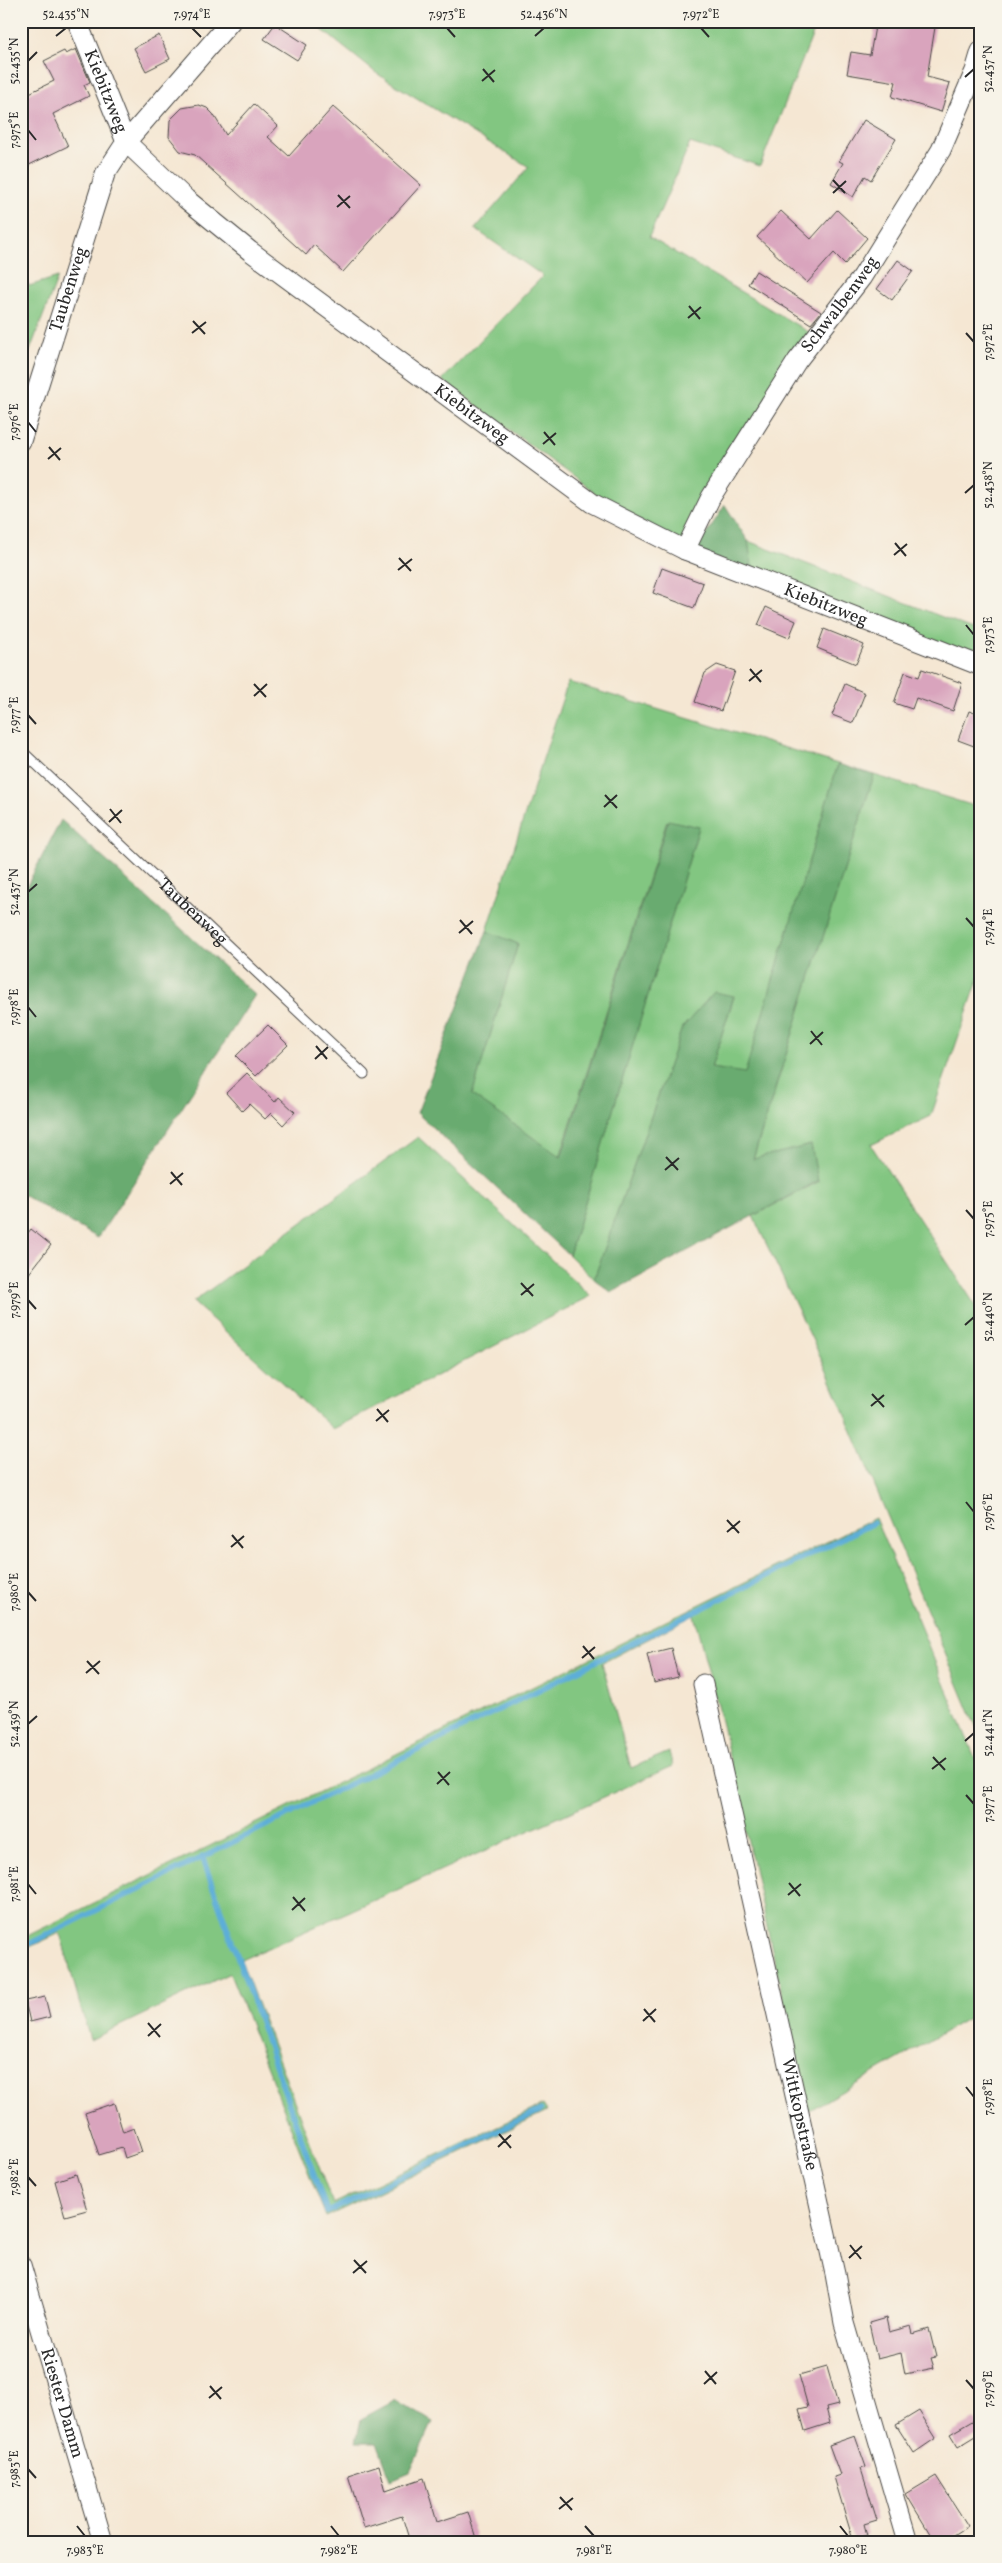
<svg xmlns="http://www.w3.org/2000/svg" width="1002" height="2563" font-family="Vollkorn,serif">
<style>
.green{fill:#82c681;stroke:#567856}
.forest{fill:#69ab6f;stroke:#4a6b4d}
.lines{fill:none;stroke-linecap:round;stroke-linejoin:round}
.stream{stroke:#5daed8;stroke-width:5.5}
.building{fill:#d9a4bd}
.service-casing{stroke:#494744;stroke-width:11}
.minor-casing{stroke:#494744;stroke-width:21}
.service{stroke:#fff;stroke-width:9}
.minor{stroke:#fff;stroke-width:19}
.ticks{fill:none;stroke:#2b2b2b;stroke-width:2}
.labels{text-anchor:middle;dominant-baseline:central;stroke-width:4;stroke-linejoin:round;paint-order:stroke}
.street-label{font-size:18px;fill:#2b2b2b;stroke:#f7f3e8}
.neatline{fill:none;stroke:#2b2b2b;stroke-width:2}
.ticks-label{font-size:12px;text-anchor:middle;fill:#2b2b2b}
</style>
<rect width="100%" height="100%" fill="#f7f3e8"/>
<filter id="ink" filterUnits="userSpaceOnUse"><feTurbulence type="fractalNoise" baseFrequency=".02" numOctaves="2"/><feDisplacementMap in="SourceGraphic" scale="10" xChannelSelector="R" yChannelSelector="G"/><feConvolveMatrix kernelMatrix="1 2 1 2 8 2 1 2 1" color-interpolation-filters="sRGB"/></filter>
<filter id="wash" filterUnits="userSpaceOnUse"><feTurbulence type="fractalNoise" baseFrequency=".0096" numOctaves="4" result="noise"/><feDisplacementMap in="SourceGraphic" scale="20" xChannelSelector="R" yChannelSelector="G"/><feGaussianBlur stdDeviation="1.12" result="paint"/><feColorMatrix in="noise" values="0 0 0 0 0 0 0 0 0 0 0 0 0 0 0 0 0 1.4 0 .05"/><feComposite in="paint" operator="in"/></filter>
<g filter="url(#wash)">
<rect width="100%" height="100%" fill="#f5e7d3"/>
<!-- green -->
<g class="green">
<path d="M311,21H818L760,166L690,143L649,237L812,334L680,544L607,502L442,380L543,276L475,229L529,167L376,73Z"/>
<path d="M21,271L29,286L58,277L21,374Z"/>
<path d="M748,541L981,632V660L753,573Z"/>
<path d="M568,682L838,764L745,1074L711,1068L734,997L714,993L682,1028L594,1279L569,1255L699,827L667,821L560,1157L472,1095L518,944L487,931Z"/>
<path d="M874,775L981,808V972L931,1116L871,1145L981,1314V1739L823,1362L753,1216L818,1182L811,1145L753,1160Z"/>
<path d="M418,1137L591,1296L333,1429L193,1302Z"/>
<path d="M875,1518L981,1772V2011L808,2111L723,1729L694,1615L602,1663L631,1768L669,1752L673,1766L241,1960L333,2204L543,2105L547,2111L326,2217L230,1973L90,2040L60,1933L21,1951V1939Z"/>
</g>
<!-- forest -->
<g class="forest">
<path d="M725,505L748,541L753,573L695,551Z"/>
<path d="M838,764L874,775L753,1159L811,1145L818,1181L611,1292L594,1279L682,1028L714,992L734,996L711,1068L745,1073Z"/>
<path d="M61,820L255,995L98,1238L21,1194V897Z"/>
<path d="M668,820L699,827L569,1255L417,1113L487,931L518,944L472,1095L561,1157Z"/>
<path d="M396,2400L433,2422L410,2472L391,2480L377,2442H356L361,2419Z"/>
</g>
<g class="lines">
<!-- stream -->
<g class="stream">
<path d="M202,1856L327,2212L541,2110"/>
<path d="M21,1948L873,1523"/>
</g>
</g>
<g id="blocks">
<!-- building -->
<g class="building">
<path d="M876,21H936L927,77L950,83L941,112L892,97L896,82L847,74L851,52L870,55Z"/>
<path d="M275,24L307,45L297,60L264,39Z"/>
<path d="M159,35L170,59L146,71L134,48Z"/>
<path d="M76,49L90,82L84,85L89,96L53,114L68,146L21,169V97L54,81L44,61L64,51L66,54Z"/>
<path d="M254,104L278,126L268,137L289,156L333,107L421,185L343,272L314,245L306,255L195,155L180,151L169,137L170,120L182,108L199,105L207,108L213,114L226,135Z"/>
<path d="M864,120L896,139L871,180L865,176L853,197L831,183L843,163L839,161Z"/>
<path d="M837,210L867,238L845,264L834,253L807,283L757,237L781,211L811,239Z"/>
<path d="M898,260L913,271L892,300L877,289Z"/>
<path d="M756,271L821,312L811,324L748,284Z"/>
<path d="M662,568L703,583L694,608L653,593Z"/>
<path d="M766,607L796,621L789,638L758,625Z"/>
<path d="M824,629L864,645L856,664L817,648Z"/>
<path d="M717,665L735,671L721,711L695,702L705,673Z"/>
<path d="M922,669L962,683L953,711L916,698L912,709L894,703L905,672L919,677Z"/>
<path d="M845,684L865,693L853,723L832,715Z"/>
<path d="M969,711L981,715V728L974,746L958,740Z"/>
<path d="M268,1025L288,1045L256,1076L236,1056Z"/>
<path d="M247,1073L275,1102L279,1097L295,1112L283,1125L271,1113L265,1119L249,1104L242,1111L226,1093Z"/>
<path d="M31,1229L51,1245L21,1284V1242Z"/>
<path d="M671,1648L678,1677L654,1683L647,1654Z"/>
<path d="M45,1997L50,2017L30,2022L25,2001Z"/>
<path d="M114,2103L123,2132L134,2128L142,2152L125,2158L122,2148L99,2155L85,2113Z"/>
<path d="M76,2174L87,2210L65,2216L55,2181Z"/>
<path d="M886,2318L889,2332L911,2326L913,2334L929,2329L936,2357L931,2358L934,2368L905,2374L901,2353L877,2359L869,2323Z"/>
<path d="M827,2367L838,2405L826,2408L830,2423L805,2431L799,2409L808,2407L799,2375Z"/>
<path d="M919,2411L936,2438L914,2453L896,2425Z"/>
<path d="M974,2420L981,2433L958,2447L950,2434Z"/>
<path d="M855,2436L866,2467L861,2469L877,2520L864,2524L867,2535L853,2540L834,2477L840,2475L829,2445Z"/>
<path d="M379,2465L386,2491L424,2478L437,2522L468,2512L477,2542H410L402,2516L364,2528L348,2475Z"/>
<path d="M936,2476L968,2526L943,2542H935L906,2494Z"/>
</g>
</g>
</g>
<g filter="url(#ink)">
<use href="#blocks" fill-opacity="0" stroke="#494744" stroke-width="1"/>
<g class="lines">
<defs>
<g id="service">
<path id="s1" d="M21,750L364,1074"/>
</g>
<g id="minor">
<path id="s2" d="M77,21L126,142L186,199L250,251L592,503L685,550L981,666"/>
<path id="s3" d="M21,441L105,174L126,142L231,21"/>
<path id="s4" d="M685,550L711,497L797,361L862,277L941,150L975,71L981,51"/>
<path id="s5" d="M703,1684L835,2274L844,2323L908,2542"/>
<path id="s6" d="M21,2265L103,2542"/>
</g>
</defs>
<!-- service casing -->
<use href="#service" class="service-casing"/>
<!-- minor casing -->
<use href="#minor" class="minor-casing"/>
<!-- service -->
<use href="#service" class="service"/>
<!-- minor -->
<use href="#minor" class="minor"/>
</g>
</g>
<!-- ticks -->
<path class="ticks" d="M192,28L201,37M447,28L455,37M701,28L709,37M56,36L66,28M535,36L544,28M28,61L37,52M483,69L494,82M965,77L974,69M482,81L495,70M28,130L36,140M833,180L845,193M833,193L846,181M338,195L350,208M337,207L350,196M689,306L700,319M688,318L701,307M193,321L205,334M192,333L206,322M966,333L974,342M28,422L36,432M544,432L555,445M543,444L556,433M49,447L60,460M48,459L61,448M965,493L974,485M895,543L906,556M894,555L907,544M399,558L411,571M398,570L412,559M966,625L974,635M750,669L761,682M749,681L762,670M254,684L266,697M254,696L267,684M28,715L36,724M605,795L617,808M604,807L617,795M110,809L121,823M109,822L122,810M28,892L37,884M966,918L974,927M460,920L472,934M459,933L473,921M28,1007L36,1017M811,1031L822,1045M810,1044L823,1032M316,1046L327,1059M315,1059L328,1047M666,1157L678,1170M665,1170L679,1158M171,1172L182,1185M170,1184L183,1173M966,1210L974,1219M521,1283L533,1296M521,1295L534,1284M28,1300L36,1309M965,1325L974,1317M872,1394L884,1407M871,1406L884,1395M377,1409L388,1422M376,1421L389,1410M966,1502L974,1512M727,1520L739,1533M727,1532L740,1521M232,1535L243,1548M231,1547L244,1536M28,1592L36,1601M583,1646L594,1659M582,1658L595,1647M87,1661L99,1674M86,1673L100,1661M28,1724L37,1716M965,1741L974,1733M933,1757L945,1770M932,1769L946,1758M438,1772L449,1785M437,1784L450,1772M966,1795L974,1804M789,1883L800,1896M28,1884L36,1894M788,1895L801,1884M293,1897L305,1911M292,1910L305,1898M644,2009L655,2022M643,2021L656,2009M148,2023L160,2037M148,2036L161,2024M966,2087L974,2097M499,2134L511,2148M498,2147L511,2135M28,2177L36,2186M850,2245L861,2259M849,2258L862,2246M354,2260L366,2273M353,2273L367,2261M705,2371L716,2384M966,2380L974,2389M704,2384L717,2372M210,2386L221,2399M209,2398L222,2387M28,2469L36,2478M560,2497L572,2510M559,2509L573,2498M77,2526L85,2536M331,2526L339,2536M585,2526L594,2536M840,2526L848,2536"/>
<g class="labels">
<!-- street labels -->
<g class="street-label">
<text stroke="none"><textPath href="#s2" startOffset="76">Kiebitzweg</textPath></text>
<text stroke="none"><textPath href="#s3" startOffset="159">Taubenweg</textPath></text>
<text stroke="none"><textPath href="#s4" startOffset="291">Schwalbenweg</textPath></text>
<text stroke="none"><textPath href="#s2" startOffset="571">Kiebitzweg</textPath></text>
<text stroke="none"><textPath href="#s2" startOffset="976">Kiebitzweg</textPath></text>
<text stroke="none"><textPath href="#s1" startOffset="236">Taubenweg</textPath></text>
<text stroke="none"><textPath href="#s5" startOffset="441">Wittkopstraße</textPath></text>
<text stroke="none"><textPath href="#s6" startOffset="144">Riester Damm</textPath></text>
</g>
</g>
<!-- margin -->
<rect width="1002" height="2563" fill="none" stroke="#f7f3e8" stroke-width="55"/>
<rect x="28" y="28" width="946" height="2508" class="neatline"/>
<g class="ticks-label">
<text x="66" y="18">52.435°N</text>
<text x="192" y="18">7.974°E</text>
<text x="447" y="18">7.973°E</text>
<text x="544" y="18">52.436°N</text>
<text x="701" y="18">7.972°E</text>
<text transform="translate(14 61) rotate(-90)" y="4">52.435°N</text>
<text transform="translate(988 69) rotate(-90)" y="4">52.437°N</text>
<text transform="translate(14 130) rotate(-90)" y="4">7.975°E</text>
<text transform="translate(988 342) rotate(-90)" y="4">7.972°E</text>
<text transform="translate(14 422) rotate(-90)" y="4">7.976°E</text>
<text transform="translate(988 485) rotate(-90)" y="4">52.438°N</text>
<text transform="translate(988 635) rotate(-90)" y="4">7.973°E</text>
<text transform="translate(14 715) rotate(-90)" y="4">7.977°E</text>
<text transform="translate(14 892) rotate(-90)" y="4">52.437°N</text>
<text transform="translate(988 927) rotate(-90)" y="4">7.974°E</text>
<text transform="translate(14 1007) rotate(-90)" y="4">7.978°E</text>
<text transform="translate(988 1219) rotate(-90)" y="4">7.975°E</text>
<text transform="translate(14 1300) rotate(-90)" y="4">7.979°E</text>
<text transform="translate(988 1317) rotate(-90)" y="4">52.440°N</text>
<text transform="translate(988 1512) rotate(-90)" y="4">7.976°E</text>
<text transform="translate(14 1592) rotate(-90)" y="4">7.980°E</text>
<text transform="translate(14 1724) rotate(-90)" y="4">52.439°N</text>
<text transform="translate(988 1733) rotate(-90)" y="4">52.441°N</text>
<text transform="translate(988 1804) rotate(-90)" y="4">7.977°E</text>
<text transform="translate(14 1884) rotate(-90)" y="4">7.981°E</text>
<text transform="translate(988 2097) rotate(-90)" y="4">7.978°E</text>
<text transform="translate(14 2177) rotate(-90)" y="4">7.982°E</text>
<text transform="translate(988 2389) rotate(-90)" y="4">7.979°E</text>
<text transform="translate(14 2469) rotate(-90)" y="4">7.983°E</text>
<text x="85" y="2554">7.983°E</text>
<text x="339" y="2554">7.982°E</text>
<text x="594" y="2554">7.981°E</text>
<text x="848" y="2554">7.980°E</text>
</g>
</svg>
